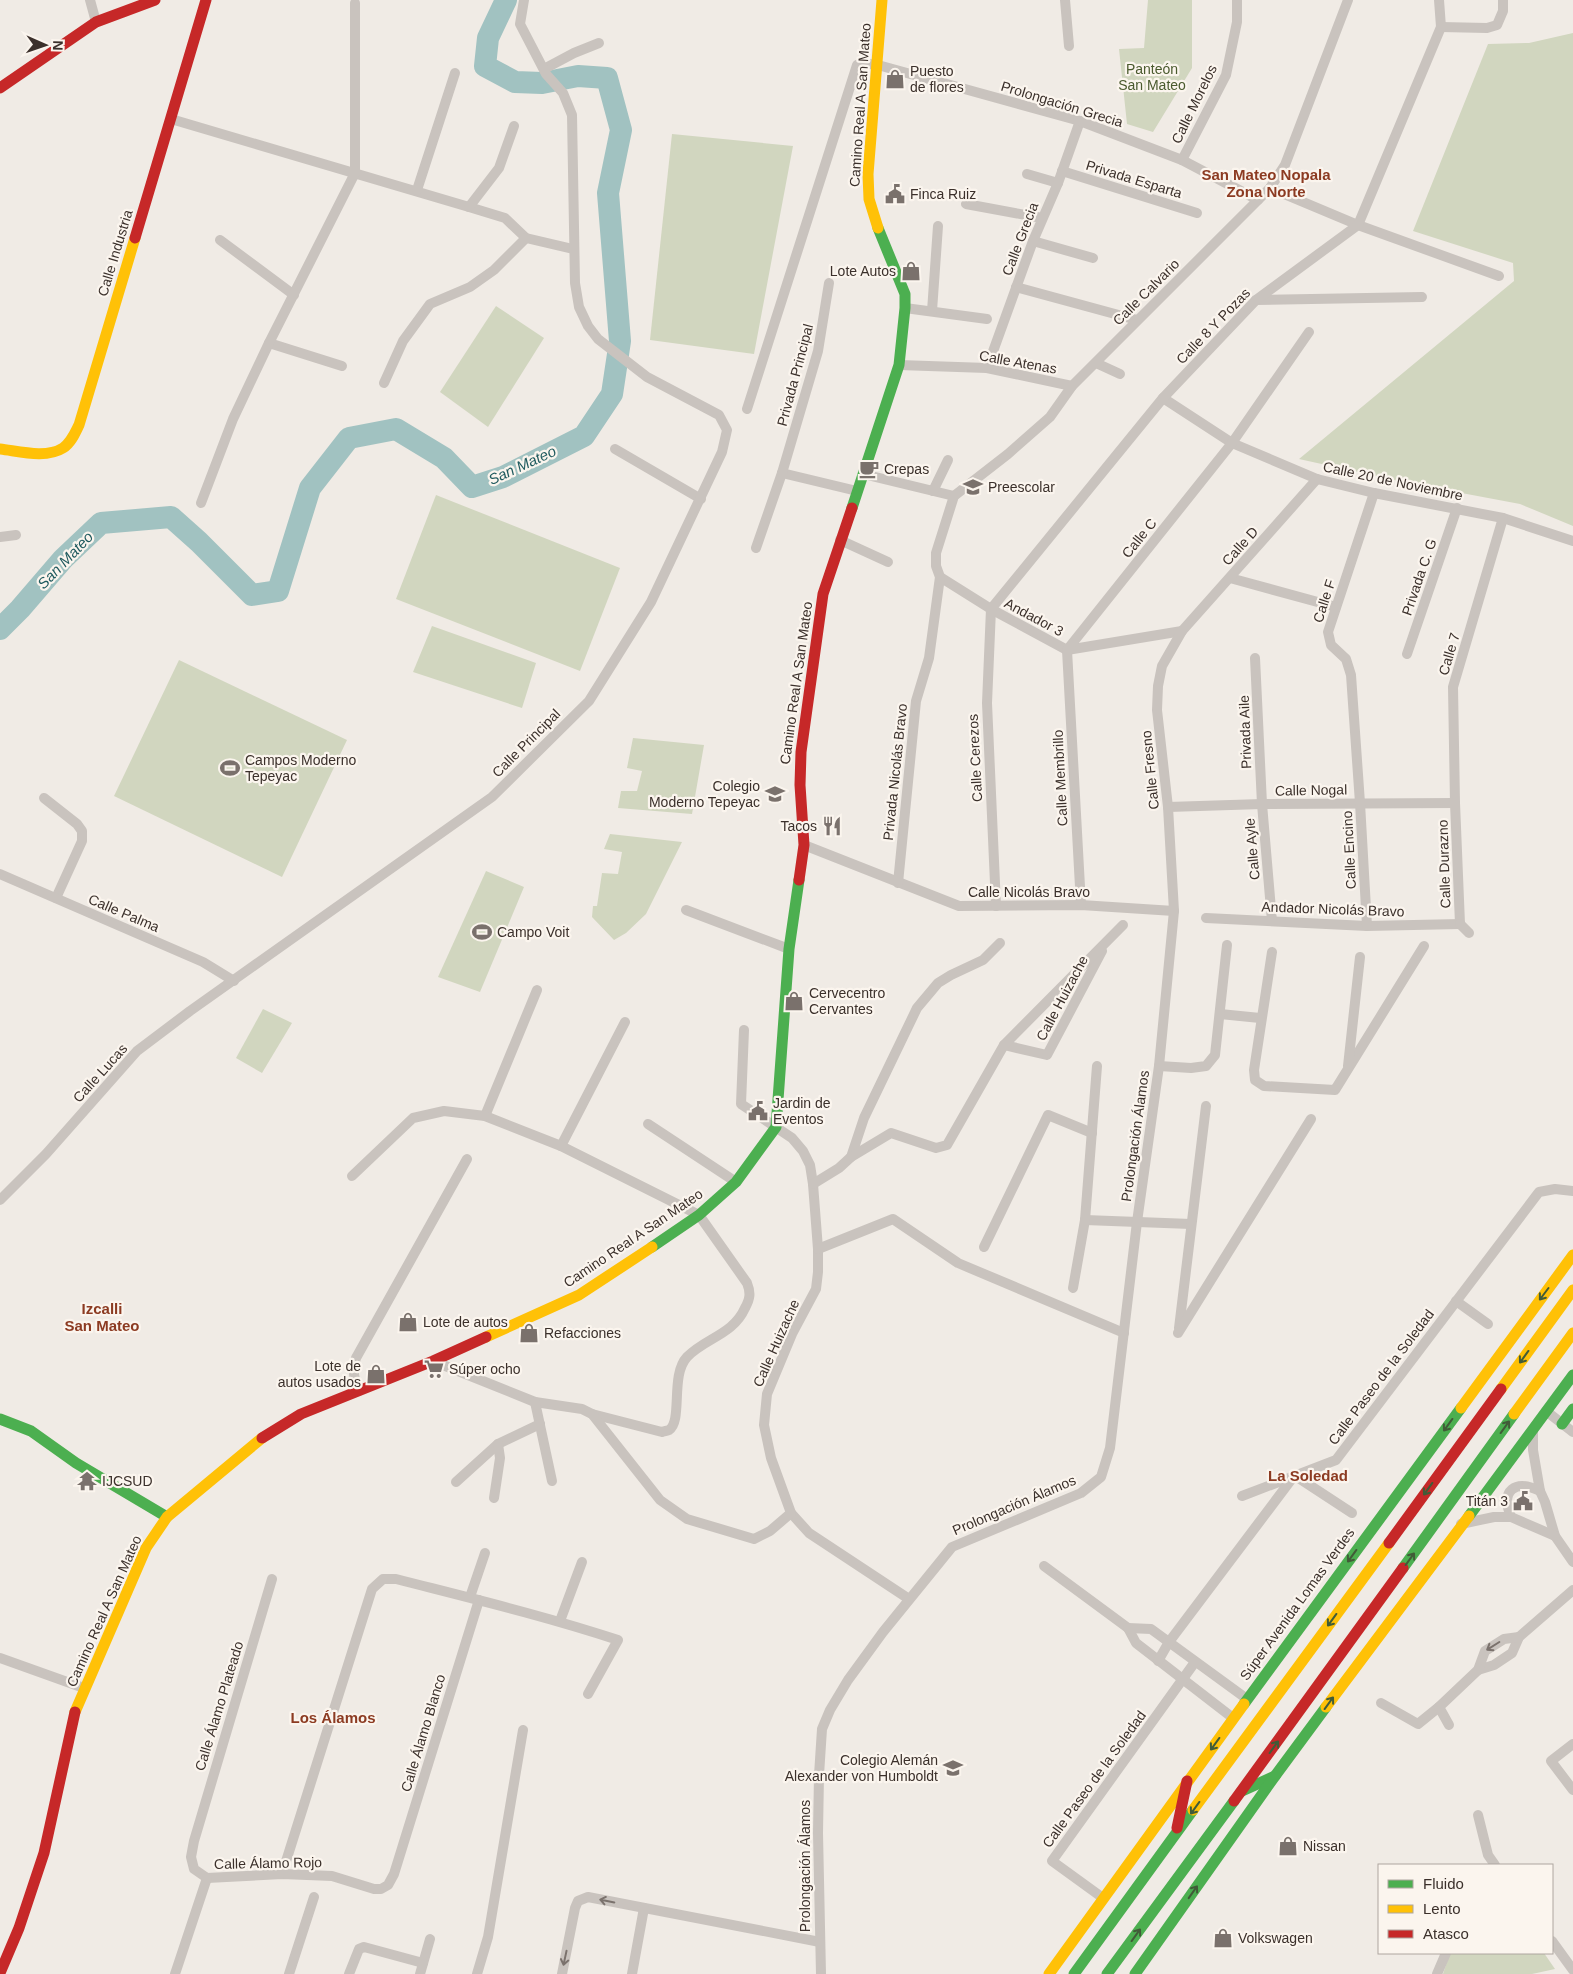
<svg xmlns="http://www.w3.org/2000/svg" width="1573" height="1974" font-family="Helvetica,sans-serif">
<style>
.green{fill:#d1d6bf}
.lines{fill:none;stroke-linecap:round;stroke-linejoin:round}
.river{stroke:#a1c2c1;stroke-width:22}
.street{stroke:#c9c3be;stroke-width:10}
.fast{stroke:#4caf50;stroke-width:11}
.slow{stroke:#ffc107;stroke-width:11}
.jam{stroke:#c62828;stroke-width:11}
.oneway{stroke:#415c38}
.oneway2{stroke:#7b726d}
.labels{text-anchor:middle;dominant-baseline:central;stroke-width:4.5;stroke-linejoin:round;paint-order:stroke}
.park-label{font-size:14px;fill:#4a5a2e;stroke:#fbf5ee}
.poi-label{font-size:14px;fill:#3b302b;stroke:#fbf5ee;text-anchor:start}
.street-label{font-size:14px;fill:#3b302b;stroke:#fbf5ee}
.neighbourhood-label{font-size:15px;font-weight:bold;fill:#8c3b22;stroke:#fbf5ee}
.water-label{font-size:15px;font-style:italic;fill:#1f5a5e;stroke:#fbf5ee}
</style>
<rect width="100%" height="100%" fill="#f0ebe5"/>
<!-- green -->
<g class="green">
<path d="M1148,0H1192V68L1153,132L1127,124L1119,49L1144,48Z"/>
<path d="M1573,33V526L1520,504L1403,482L1299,459L1514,281L1513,263L1413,231L1488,44L1529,43Z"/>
<path d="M672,134L793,146L754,354L650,340Z"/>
<path d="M496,306L544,338L488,427L440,392Z"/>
<path d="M436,495L620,568L580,671L396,599Z"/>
<path d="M432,626L536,663L522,708L413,672Z"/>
<path d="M179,660L347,740L282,877L114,796Z"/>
<path d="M633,738L704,745L692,814L618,808L621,791H637L642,771L627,768Z"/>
<path d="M610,834L682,842L646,914L626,933L614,940L592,917L593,906H597L602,873L618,874L622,852L604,849Z"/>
<path d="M486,871L524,887L480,992L438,977Z"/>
<path d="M263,1009L292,1023L262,1073L236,1058Z"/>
<path d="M1450,1953H1544L1555,1969L1532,1974H1443Z"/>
</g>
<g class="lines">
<!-- river -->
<path class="river" d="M0,629L20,609L63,559L101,523L171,517L199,542L252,595L278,591L310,488L349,438L396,429L444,458L472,487L503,477L584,436L612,394L620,341L608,193L621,130L607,78L578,76L542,83L515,82L485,66L488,38L506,0"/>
<!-- street -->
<g class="street">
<path d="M90,0L96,22"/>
<path d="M1065,0L1069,46"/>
<path d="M1441,27L1487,28L1497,25L1503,11V0"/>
<path d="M544,69L574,53L599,43"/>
<path d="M171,119L469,207L505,218L526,238L573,249"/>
<path d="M1182,160L1226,75L1237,22V0"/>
<path d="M1062,171L1197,213"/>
<path d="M1027,174L1058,183"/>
<path d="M1270,188L1358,225L1499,276"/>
<path d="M417,190L455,73"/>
<path d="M966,204L1042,218"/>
<path d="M469,207L499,168L514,126"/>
<path d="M220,240L294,295"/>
<path d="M1033,241L1093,258"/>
<path d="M1016,287L1137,320"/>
<path d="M1256,300L1422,297"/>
<path d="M905,308L987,319"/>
<path d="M932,311L938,226"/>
<path d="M269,343L342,366"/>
<path d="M1096,363L1120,374"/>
<path d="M899,365L987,368L1072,386"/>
<path d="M987,368L1033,241L1058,183L1080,121"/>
<path d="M384,383L403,341L430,304L470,287L494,270L526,238"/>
<path d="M1163,398L1232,443L1317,479L1374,493L1503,518L1573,541"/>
<path d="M747,409L857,65L861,63L878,65L1080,121L1182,160L1258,200"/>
<path d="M615,449L701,499"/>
<path d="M782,473L857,491"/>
<path d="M863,474L954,496"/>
<path d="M933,491L948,460"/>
<path d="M201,503L233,419L269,343L355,173V3"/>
<path d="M0,537L16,535"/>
<path d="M840,540L888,562"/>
<path d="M756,548L782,473L818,351L829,283"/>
<path d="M940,577L991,609L1067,650L1182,631"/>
<path d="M1230,578L1336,607"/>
<path d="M1407,654L1457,508"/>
<path d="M1255,658L1262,804L1272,921"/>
<path d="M44,798L77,824L82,831V841L56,898"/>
<path d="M1168,807L1262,804L1455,803"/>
<path d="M804,845L959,906L1081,905L1174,911"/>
<path d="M0,874L203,962L234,981"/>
<path d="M898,883L916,701L929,658L940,577L936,566V553L954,496L1008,454L1050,417L1072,386L1270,188L1285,165L1348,0"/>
<path d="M1081,905L1067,650L1232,443L1309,332"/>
<path d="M996,906L987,703L991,609L1163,398L1256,300L1358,225L1441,27L1439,0"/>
<path d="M686,910L789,949"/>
<path d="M1206,918L1367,926L1460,924"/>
<path d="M1460,924L1455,803L1453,687L1503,518"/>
<path d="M1460,924L1469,933"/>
<path d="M1367,926L1360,803L1351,675L1346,659L1331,645L1328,632L1374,493"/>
<path d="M1272,952L1254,1070L1255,1080L1264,1086L1335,1090L1424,946"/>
<path d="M1220,1014L1260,1018"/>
<path d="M744,1030L741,1104L792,1138L803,1151L810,1165L813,1184L818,1249V1272L816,1289L792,1334L767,1394L764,1425L771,1458L791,1513L809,1533L909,1599"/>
<path d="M1004,1045L1047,1055L1102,951"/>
<path d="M1159,1066L1191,1068L1206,1066L1215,1055L1227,945"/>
<path d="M1348,1066L1360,957"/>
<path d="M485,1116L537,990"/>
<path d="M648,1124L736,1182"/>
<path d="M561,1146L625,1022"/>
<path d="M851,1157L864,1118L917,1008L938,983L951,975L983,960L1000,943"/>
<path d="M352,1176L413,1118L444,1111L485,1116L561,1146L699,1215L747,1283C751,1293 750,1299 745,1308C733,1335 705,1338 687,1357C670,1375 683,1421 669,1430C667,1431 664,1431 662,1432L592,1414"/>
<path d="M813,1184L839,1168L851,1157L891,1133L936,1148L947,1145L1004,1045L1123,925"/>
<path d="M0,1200L46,1154L137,1051L190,1011L492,797L589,701L651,602L722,452L727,430L719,415L647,377L598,339L588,326L579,307L575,283L572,115L563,93L546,74L520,24L524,0"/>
<path d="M1085,1220L1191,1224"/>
<path d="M984,1247L1048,1115L1092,1133"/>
<path d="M818,1249L893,1219L958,1263L1124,1333"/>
<path d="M1073,1288L1085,1220L1097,1066"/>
<path d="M1456,1301L1488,1324"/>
<path d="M1179,1328L1206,1106"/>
<path d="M1178,1333L1311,1119"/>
<path d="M433,1361L535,1402L582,1409L592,1414L660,1500L687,1519L754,1539L770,1531L791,1513"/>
<path d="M359,1391C354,1379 352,1371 356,1358L467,1159"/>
<path d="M535,1402L552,1481"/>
<path d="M1546,1411L1573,1432"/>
<path d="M1533,1430V1450L1540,1491L1545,1502L1555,1536L1573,1562"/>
<path d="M1294,1475L1352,1513"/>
<path d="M456,1482L498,1444L540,1424"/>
<path d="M1242,1496L1336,1460L1539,1192L1555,1189L1573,1191"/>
<path d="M494,1498L500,1458L498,1444"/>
<path d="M1511,1517C1500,1490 1515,1479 1540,1491"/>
<path d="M1461,1524L1494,1517H1511L1555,1536"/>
<path d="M1044,1566L1128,1628L1136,1643L1233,1718"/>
<path d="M272,1579L194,1841L191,1857L194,1869L207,1878L282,1874L332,1876L374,1889H381L388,1885L394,1874L479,1600"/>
<path d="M470,1597L485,1553"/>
<path d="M560,1621L582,1562"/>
<path d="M1128,1628L1151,1629L1247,1699"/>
<path d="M0,1658L84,1688"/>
<path d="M1158,1661L1169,1642L1294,1476"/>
<path d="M1478,1670L1494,1665L1512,1653L1519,1637L1573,1590"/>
<path d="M1381,1703L1418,1724L1439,1707"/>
<path d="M1449,1725L1439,1707L1478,1670L1485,1651L1504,1639L1519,1637"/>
<path d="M1573,1744L1551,1761L1573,1790"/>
<path d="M1478,1815L1488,1855L1495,1865"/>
<path d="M282,1874L372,1589L383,1579H396C470,1598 545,1616 618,1640L588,1694"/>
<path d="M1103,1898L1052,1861L1195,1662"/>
<path d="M1552,1941L1573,1970"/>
<path d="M175,1974L207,1878"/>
<path d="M289,1974L314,1897"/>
<path d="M349,1974L359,1949L364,1947L423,1963"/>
<path d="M420,1974L430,1939"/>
<path d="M477,1974L488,1937L523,1730"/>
<path d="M562,1974L575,1908L578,1901L588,1897L820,1942"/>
<path d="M632,1974L644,1908"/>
<path d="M821,1974L818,1833L819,1775L822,1729L830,1710L848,1680L883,1632L952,1547L1081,1493L1101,1477L1110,1448L1137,1222L1159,1066L1174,911L1168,807L1157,710L1158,686L1162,666L1182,631L1317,479"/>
<path d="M1437,1974L1446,1953"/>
</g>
<!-- fast -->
<g class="fast">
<path d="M852,508L899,365L905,308V294L878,228"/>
<path d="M652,1247L699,1215L736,1182L776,1127L789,949L799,880"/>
<path d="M0,1419L31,1431L76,1463L167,1517"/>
<path d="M1562,1424L1573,1409"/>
<path d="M1469,1516L1573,1375"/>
<path d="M1403,1568L1514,1414"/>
<path d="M1244,1704L1461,1408"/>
<path d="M1242,1791L1275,1776"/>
<path d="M1074,1974L1193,1810"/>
<path d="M1107,1974L1234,1801"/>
<path d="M1135,1974L1275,1776L1326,1707"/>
</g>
<!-- slow -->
<g class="slow">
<path d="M878,228L869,199L868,174L882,0"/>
<path d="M0,449C18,451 46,459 63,448C71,443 75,433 79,425L135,238"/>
<path d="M486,1337L579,1295L652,1247"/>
<path d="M1501,1389L1573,1290"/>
<path d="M1461,1408L1573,1255"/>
<path d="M1514,1414L1573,1333"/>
<path d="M1326,1707L1469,1516"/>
<path d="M75,1712L146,1548L167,1517L262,1438"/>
<path d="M1193,1810L1389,1543"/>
<path d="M1049,1974L1244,1704"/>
</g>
<!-- jam -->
<g class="jam">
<path d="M0,88L96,22L155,0"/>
<path d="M135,238L206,0"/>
<path d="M799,880L804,845L800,785L801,752L823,594L852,508"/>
<path d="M262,1438L301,1414L433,1361L486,1337"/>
<path d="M1389,1543L1501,1389"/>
<path d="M1234,1801L1403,1568"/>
<path d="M1177,1828L1187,1781"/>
<path d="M0,1973L19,1928L44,1853L75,1712"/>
</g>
</g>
<!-- one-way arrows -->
<defs><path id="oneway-shaft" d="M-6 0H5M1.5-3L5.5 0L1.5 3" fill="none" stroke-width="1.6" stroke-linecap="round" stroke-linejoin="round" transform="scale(1.25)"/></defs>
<g class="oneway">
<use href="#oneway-shaft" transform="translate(1544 1294) rotate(127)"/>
<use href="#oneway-shaft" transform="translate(1524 1357) rotate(126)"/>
<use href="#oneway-shaft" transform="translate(1448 1425) rotate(126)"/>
<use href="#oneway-shaft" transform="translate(1505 1427) rotate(-54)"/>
<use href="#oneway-shaft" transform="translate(1428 1489) rotate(126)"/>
<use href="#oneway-shaft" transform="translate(1352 1556) rotate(126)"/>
<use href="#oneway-shaft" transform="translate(1410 1559) rotate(-54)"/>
<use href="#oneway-shaft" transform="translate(1332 1620) rotate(126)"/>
<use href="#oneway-shaft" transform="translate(1329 1703) rotate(-54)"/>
<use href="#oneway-shaft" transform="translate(1215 1744) rotate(126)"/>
<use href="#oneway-shaft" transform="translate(1274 1747) rotate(-54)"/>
<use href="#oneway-shaft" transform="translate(1195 1808) rotate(126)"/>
<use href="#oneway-shaft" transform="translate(1193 1892) rotate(-55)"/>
<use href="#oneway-shaft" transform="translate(1136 1935) rotate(-54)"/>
</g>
<g class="oneway2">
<use href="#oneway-shaft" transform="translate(1493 1646) rotate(148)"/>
<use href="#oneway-shaft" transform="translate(607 1901) rotate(-169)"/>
<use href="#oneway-shaft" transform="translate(565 1958) rotate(102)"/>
</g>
<!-- icons -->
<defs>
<symbol id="shop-bare" viewBox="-9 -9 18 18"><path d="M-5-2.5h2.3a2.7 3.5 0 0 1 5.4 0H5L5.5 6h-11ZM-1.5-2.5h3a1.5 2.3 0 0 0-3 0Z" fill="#7a716c" stroke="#fbf5ee" stroke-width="2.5" paint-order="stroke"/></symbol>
<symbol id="civic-bare" viewBox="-9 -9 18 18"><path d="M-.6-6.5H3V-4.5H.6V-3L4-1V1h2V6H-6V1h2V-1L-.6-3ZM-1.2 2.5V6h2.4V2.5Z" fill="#7a716c" stroke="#fbf5ee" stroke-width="2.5" paint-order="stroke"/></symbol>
<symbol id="cafe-bare" viewBox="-9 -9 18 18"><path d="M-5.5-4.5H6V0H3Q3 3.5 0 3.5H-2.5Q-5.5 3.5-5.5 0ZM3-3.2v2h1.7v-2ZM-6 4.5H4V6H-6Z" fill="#7a716c" stroke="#fbf5ee" stroke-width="2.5" paint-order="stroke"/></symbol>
<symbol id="school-bare" viewBox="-9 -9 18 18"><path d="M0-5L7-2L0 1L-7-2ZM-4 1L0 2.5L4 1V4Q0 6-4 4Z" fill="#7a716c" stroke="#fbf5ee" stroke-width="2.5" paint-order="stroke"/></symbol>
<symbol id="stadium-bare" viewBox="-9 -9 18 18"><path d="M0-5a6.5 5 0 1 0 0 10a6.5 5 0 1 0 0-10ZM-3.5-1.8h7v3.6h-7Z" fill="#7a716c" stroke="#fbf5ee" stroke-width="2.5" paint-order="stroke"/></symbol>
<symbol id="restaurant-bare" viewBox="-9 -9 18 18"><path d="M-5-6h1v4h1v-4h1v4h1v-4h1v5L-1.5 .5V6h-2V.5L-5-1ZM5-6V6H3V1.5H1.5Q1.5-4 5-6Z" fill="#7a716c" stroke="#fbf5ee" stroke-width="2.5" paint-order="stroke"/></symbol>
<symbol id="supermarket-bare" viewBox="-9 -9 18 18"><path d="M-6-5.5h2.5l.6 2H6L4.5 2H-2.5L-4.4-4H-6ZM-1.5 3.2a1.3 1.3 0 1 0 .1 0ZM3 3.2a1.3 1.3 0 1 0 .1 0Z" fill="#7a716c" stroke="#fbf5ee" stroke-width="2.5" paint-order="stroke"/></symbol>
<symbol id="temple-bare" viewBox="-9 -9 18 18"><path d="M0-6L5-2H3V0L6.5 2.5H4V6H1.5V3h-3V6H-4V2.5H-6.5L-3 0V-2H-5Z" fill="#7a716c" stroke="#fbf5ee" stroke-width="2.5" paint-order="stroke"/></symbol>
</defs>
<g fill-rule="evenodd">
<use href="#shop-bare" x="881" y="65" width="28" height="28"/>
<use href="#civic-bare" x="881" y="180" width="28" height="28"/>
<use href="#shop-bare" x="897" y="257" width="28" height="28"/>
<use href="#cafe-bare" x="855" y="455" width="28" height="28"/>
<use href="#school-bare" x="959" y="473" width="28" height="28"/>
<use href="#stadium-bare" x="216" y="754" width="28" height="28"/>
<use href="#school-bare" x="761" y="780" width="28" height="28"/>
<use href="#restaurant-bare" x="818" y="812" width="28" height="28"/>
<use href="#stadium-bare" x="468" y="918" width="28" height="28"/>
<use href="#shop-bare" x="780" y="987" width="28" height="28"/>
<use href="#civic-bare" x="744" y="1097" width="28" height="28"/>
<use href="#shop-bare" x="394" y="1308" width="28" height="28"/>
<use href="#shop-bare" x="515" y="1319" width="28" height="28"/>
<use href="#supermarket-bare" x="420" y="1355" width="28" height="28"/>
<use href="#shop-bare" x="362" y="1360" width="28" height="28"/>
<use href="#temple-bare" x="73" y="1467" width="28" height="28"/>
<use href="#civic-bare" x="1509" y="1487" width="28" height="28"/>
<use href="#school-bare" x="939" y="1754" width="28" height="28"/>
<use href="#shop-bare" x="1274" y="1832" width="28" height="28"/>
<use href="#shop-bare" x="1209" y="1924" width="28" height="28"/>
</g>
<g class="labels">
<!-- park labels -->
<g class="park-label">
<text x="1152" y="69">Panteón<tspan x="1152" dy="16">San Mateo</tspan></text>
</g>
<!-- poi labels -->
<g class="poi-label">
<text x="910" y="71">Puesto<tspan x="910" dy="16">de flores</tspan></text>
<text x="910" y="194">Finca Ruiz</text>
<text x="896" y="271" text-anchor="end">Lote Autos</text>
<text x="884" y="469">Crepas</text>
<text x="988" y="487">Preescolar</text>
<text x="245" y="760">Campos Moderno<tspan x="245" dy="16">Tepeyac</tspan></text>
<text x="760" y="786" text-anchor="end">Colegio<tspan x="760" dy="16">Moderno Tepeyac</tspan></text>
<text x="817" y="826" text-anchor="end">Tacos</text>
<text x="497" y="932">Campo Voit</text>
<text x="809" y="993">Cervecentro<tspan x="809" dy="16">Cervantes</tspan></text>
<text x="773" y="1103">Jardin de<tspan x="773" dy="16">Eventos</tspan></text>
<text x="423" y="1322">Lote de autos</text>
<text x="544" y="1333">Refacciones</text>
<text x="361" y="1366" text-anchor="end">Lote de<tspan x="361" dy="16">autos usados</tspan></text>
<text x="449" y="1369">Súper ocho</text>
<text x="102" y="1481">IJCSUD</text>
<text x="1508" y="1501" text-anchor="end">Titán 3</text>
<text x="938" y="1760" text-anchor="end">Colegio Alemán<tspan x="938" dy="16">Alexander von Humboldt</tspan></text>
<text x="1303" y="1846">Nissan</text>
<text x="1238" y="1938">Volkswagen</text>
</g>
<!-- street labels -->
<g class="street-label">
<text transform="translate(1062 104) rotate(17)">Prolongación Grecia</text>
<text transform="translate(1194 104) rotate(-64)">Calle Morelos</text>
<text transform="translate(860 105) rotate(-86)">Camino Real A San Mateo</text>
<text transform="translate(1134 179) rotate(17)">Privada Esparta</text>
<text transform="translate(1020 239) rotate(-69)">Calle Grecia</text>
<text transform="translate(115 253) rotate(-73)">Calle Industria</text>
<text transform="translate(1146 292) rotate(-45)">Calle Calvario</text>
<text transform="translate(1213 326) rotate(-46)">Calle 8 Y Pozas</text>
<text transform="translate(1018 362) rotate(10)">Calle Atenas</text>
<text transform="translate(795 375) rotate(-75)">Privada Principal</text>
<text transform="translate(1393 481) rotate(12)">Calle 20 de Noviembre</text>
<text transform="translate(1139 538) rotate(-51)">Calle C</text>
<text transform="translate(1240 546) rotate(-48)">Calle D</text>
<text transform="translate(1419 577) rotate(-71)">Privada C. G</text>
<text transform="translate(1324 601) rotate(-72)">Calle F</text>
<text transform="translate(1034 617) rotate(28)">Andador 3</text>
<text transform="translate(1449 654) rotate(-74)">Calle 7</text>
<text transform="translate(796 683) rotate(-82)">Camino Real A San Mateo</text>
<text transform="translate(1245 732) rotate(-92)">Privada Aile</text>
<text transform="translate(526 743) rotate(-45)">Calle Principal</text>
<text transform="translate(975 758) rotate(-93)">Calle Cerezos</text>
<text transform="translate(1150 770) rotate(-96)">Calle Fresno</text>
<text transform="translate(895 772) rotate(-84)">Privada Nicolás Bravo</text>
<text transform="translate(1060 778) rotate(-93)">Calle Membrillo</text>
<text transform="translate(1311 790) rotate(-1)">Calle Nogal</text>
<text transform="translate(1252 849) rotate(-95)">Calle Ayle</text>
<text transform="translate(1349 850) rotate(-93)">Calle Encino</text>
<text transform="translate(1444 864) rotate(-92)">Calle Durazno</text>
<text x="1029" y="892">Calle Nicolás Bravo</text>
<text transform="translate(1333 909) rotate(2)">Andador Nicolás Bravo</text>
<text transform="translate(124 913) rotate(23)">Calle Palma</text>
<text transform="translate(1062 998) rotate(-62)">Calle Huizache</text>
<text transform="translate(100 1073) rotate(-48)">Calle Lucas</text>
<text transform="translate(1135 1136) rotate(-82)">Prolongación Álamos</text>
<text transform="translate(633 1238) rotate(-34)">Camino Real A San Mateo</text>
<text transform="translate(776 1343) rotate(-66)">Calle Huizache</text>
<text transform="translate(1381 1377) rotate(-53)">Calle Paseo de la Soledad</text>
<text transform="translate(1014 1505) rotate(-23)">Prolongación Álamos</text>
<text transform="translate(1297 1604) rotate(-54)">Súper Avenida Lomas Verdes</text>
<text transform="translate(104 1611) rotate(-66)">Camino Real A San Mateo</text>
<text transform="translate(219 1706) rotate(-73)">Calle Álamo Plateado</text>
<text transform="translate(423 1733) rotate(-73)">Calle Álamo Blanco</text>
<text transform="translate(1094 1779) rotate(-54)">Calle Paseo de la Soledad</text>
<text transform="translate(268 1863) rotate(-1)">Calle Álamo Rojo</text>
<text transform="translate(805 1866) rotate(-90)">Prolongación Álamos</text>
</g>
<!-- neighbourhood labels -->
<g class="neighbourhood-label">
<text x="1266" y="174">San Mateo Nopala<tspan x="1266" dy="17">Zona Norte</tspan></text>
<text x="102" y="1308">Izcalli<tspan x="102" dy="17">San Mateo</tspan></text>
<text x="1308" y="1475">La Soledad</text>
<text x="333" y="1717">Los Álamos</text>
</g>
<!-- water labels -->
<g class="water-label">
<text transform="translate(522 465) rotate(-25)">San Mateo</text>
<text transform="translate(65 560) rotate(-46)">San Mateo</text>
</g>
</g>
<!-- legend -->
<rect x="1378" y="1864" width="175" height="90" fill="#fbf5ee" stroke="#aea6a0"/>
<rect x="1388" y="1880" width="25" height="8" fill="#4caf50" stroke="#aea6a0"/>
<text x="1423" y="1889" font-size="15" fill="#3b302b">Fluido</text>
<rect x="1388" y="1905" width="25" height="8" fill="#ffc107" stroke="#aea6a0"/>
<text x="1423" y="1914" font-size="15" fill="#3b302b">Lento</text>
<rect x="1388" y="1930" width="25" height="8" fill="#c62828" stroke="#aea6a0"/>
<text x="1423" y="1939" font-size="15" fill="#3b302b">Atasco</text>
<!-- north arrow -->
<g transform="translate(45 45) rotate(92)" stroke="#fbf5ee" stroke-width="4" paint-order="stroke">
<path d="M0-4L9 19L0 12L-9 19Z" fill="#3b302b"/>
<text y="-8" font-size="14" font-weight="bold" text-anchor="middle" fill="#3b302b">N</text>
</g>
</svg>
